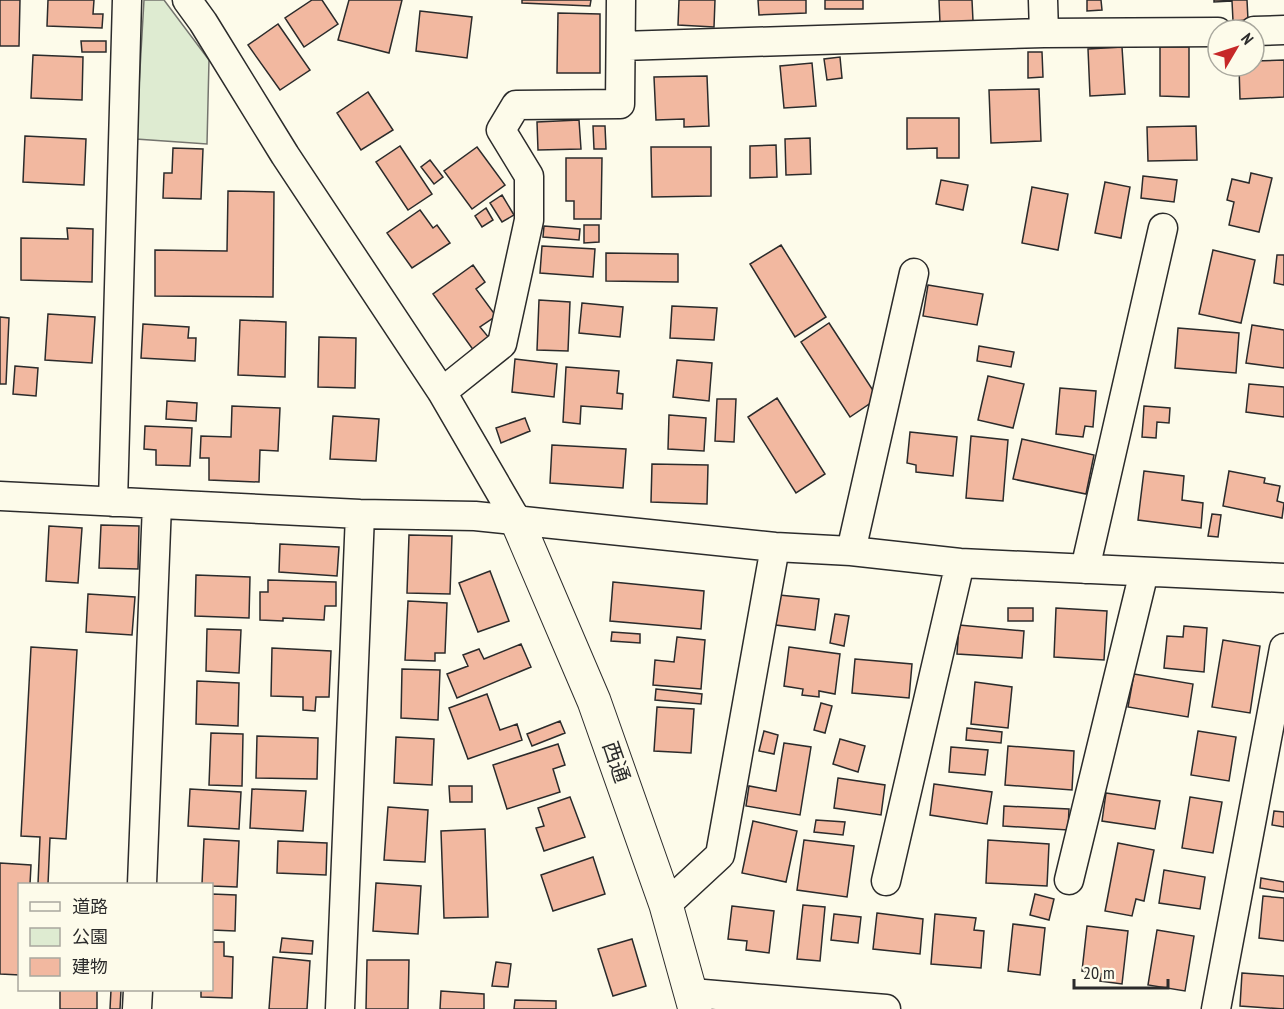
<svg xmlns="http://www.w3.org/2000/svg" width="1284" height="1009" viewBox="0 0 1284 1009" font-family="'PT Sans Narrow','Noto Sans JP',sans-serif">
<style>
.green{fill:#deebd1;stroke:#74746e;stroke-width:1.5}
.building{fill:#f2b8a0;stroke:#2b2b2b;stroke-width:1.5}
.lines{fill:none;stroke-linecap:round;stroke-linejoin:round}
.minor-casing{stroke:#2b2b2b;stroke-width:31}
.tertiary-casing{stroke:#2b2b2b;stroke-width:35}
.minor{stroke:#fdfbea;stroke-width:28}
.tertiary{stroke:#fdfbea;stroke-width:33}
.labels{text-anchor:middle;stroke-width:4.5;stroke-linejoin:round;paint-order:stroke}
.street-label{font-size:21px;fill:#2b2b2b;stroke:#fdfbea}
</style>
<rect width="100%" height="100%" fill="#fdfbea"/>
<path class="green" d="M144 0H164L209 60 207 144 136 139Z"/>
<path class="building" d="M0 0H20L19 46H0Z
M48 0H94L93 14H103L102 28 47 26Z
M312 0H322L338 24 304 47 285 18Z
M349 0H402L389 53 338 40Z
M522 0H591L590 6 522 3Z
M679 0H715L714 27 678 25Z
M758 0H806V13L759 15Z
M825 0H863V9H825Z
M939 0H972L973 21 940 23Z
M1087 0H1101L1102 10 1087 11Z
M1214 0H1247L1248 20 1233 21 1232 1 1214 2Z
M420 11 472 17 467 58 416 51Z
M558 13 600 14V73H557Z
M278 24 310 70 280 90 248 45Z
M81 41H106V52H82Z
M1122 47 1125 94 1090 96 1088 49Z
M1160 47H1189V97L1160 96Z
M1028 52H1042L1043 77 1028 78Z
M33 55 83 57 82 100 31 98Z
M840 57 842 78 827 80 824 59Z
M1284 60V97L1240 99 1239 66H1254V61Z
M812 63 816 106 784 108 780 66Z
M707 76 709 126 684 127V119L656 120 654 77Z
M1039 89 1041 141 991 143 989 90Z
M368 92 393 130 361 150 337 113Z
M907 118H959V158H937V148L907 149Z
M579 120 581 149 538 150 537 122Z
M593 126H605L606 149H594Z
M1196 126 1197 160 1148 161 1147 127Z
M25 136 86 139 84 185 23 182Z
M810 138 811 174 786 175 785 139Z
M776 145 777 177 750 178V146Z
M400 146 432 194 408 210 376 162Z
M477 147 505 185 472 209 444 171Z
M651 147H711V196L652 197Z
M173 148 203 149 201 199 163 198 164 173H172Z
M566 158H602L601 219H574V201H566Z
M430 160 443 177 434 184 421 167Z
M1251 173 1272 178 1259 232 1229 225 1234 202 1227 200 1232 179 1249 183Z
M1143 176 1177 180 1174 202 1141 198Z
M941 180 968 185 963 210 936 204Z
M1105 182 1130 187 1121 238 1095 233Z
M1032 187 1068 194 1058 250 1022 243Z
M228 191 274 192 273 297 155 296V250L227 251Z
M502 195 514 215 502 222 490 203Z
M486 208 493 220 482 227 475 216Z
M420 210 433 228 437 225 450 243 412 268 387 233Z
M584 225H599V242L584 243Z
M544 226 580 229 579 240 543 237Z
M67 228 93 229 92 282 21 280V238L68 239Z
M781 245 826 317 795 337 750 264Z
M542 246 595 249 593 277 540 273Z
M1213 250 1255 260 1241 323 1199 314Z
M606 253 678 254V282L606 281Z
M1277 255H1284V285L1274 283Z
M473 265 485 282 476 289 496 316 480 327 490 339 474 351 433 294Z
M928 285 983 294 977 325 923 316Z
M539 300 570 302 568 351 537 350Z
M582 303 623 307 620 337 579 333Z
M672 306 717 308 714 340 670 338Z
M48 314 95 317 92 363 45 360Z
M0 317 9 318 6 384H0Z
M240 320 286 322 285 377 238 375Z
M829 323 878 398 850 417 801 342Z
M143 324 189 327 188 338H196L195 361 141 358Z
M1252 325 1284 330V368L1246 363Z
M1178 328 1239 333 1236 373 1175 368Z
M319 337 356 338 355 388 318 387Z
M979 346 1014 352 1011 367 977 361Z
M515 359 557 364 554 397 512 392Z
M677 360 712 363 709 401 673 397Z
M15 366 38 368 36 396 13 394Z
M566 367 619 371 617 393 623 394 622 409 581 406 580 424 563 422Z
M988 376 1024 384 1013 428 978 420Z
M1249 384 1284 387V417L1246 412Z
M1060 388 1096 391 1093 427 1085 426 1083 437 1056 434Z
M777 398 825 474 796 493 748 417Z
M717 399H736L734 442 715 441Z
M167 401 197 403 196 421 166 419Z
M232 406 280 408 278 451 260 450 259 482 209 480V458H200L201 436 231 437Z
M1144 406 1170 408 1169 423 1157 422 1156 438 1142 437Z
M669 415 706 418 704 451 668 449Z
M333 416 379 419 376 461 330 459Z
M525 418 530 431 501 443 496 428Z
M145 426 192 428 190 466 156 465V450L144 449Z
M910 432 957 437 953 476 916 472V465L907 463Z
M971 436 1008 440 1003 501 966 498Z
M1022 439 1094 455 1086 494 1013 479Z
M552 445 626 449 623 488 550 483Z
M652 464 708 465 707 504 651 502Z
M1144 471 1184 476 1182 500 1203 503 1201 528 1138 520Z
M1229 471 1265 478 1264 483 1280 486 1277 501 1284 503 1282 518 1223 506Z
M1212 514 1221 515 1218 537 1208 536Z
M101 525 139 526 138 569 99 568Z
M49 526 82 528 78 583 46 581Z
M409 535 452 536 450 594 407 593Z
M280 544 339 547 337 576 279 572Z
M490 571 509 621 478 632 459 583Z
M196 575 250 577 249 618 195 616Z
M268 580 336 582V606H325L324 620 283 618V621L260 620V592H268Z
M613 582 704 591 701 629 610 621Z
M88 594 135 597 132 635 86 632Z
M779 595 819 599 815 630 776 625Z
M408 601 447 603 445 653H435V661L405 660Z
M1008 608H1033V621H1008Z
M1056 608 1107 611 1104 660 1054 657Z
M835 614 849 616 844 646 830 643Z
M959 625 1024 631 1022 658 957 654Z
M1184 626 1207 628 1204 672 1164 668 1167 636 1183 637Z
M207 629 241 630 239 673 206 671Z
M612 632 640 634V643L611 641Z
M677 637 705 640 701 689 653 685 655 660 674 662Z
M1223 640 1260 646 1250 713 1212 707Z
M521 644 531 667 457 698 447 674 468 666 463 655 479 649 484 659Z
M31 647 77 650 66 839 50 838 48 884H38L40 837 21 836Z
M789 647 840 654 835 694 819 691V697L802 695 803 689 784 686Z
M272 648 331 651 329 697H316L315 711 303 710V697L271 696Z
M855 659 912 664 909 698 852 693Z
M402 669 440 670 438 720 401 718Z
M1134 674 1193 684 1188 717 1128 707Z
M197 681 239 683 238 726 196 724Z
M975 682 1012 687 1008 728 971 724Z
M656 689 702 694 701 704 655 700Z
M487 694 500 730 517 724 522 740 468 759 449 708Z
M821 703 832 706 825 733 814 730Z
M657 707 694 709 691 753 654 751Z
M560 721 565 733 532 746 527 734Z
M967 728 1002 732 1001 743 966 740Z
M764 731 778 735 774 754 759 751Z
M1198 731 1236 737 1229 781 1191 775Z
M211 733 243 734 242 786 209 785Z
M257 736 318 738 317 779 256 778Z
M396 737 434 739 432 785 394 783Z
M840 739 865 746 858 772 833 764Z
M784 743 811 747 800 815 746 806 749 786 776 791Z
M558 744 565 765 553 769 560 792 507 809 493 765Z
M1008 746 1074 751 1072 790 1005 785Z
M951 747 988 750 985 775 949 772Z
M838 778 885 785 881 815 834 808Z
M934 784 992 792 987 824 930 815Z
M449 786H472V802H450Z
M190 789 241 792 239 829 188 826Z
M252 789 306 791 303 831 250 828Z
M1106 793 1160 801 1155 829 1102 821Z
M570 797 585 837 544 851 536 828 544 826 538 808Z
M1190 797 1222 802 1213 853 1182 848Z
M1004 806 1069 809 1068 830 1003 826Z
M388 807 428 810 425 862 384 860Z
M1274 811 1284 812V827L1272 825Z
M816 820 845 822 843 835 814 832Z
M753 821 797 831 786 882 742 873Z
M485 829 488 917 444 918 441 831Z
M204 839 239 841 237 887 212 886V884H202Z
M804 840 854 846 847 897 797 890Z
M988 840 1049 844 1047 886 986 883Z
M278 841 327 843 326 875 277 873Z
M1118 843 1154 850 1144 901 1136 899 1132 916 1105 911Z
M593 857 605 894 553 911 541 875Z
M0 863 31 865 30 884H20V975L0 974Z
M1164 870 1205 877 1200 909 1159 903Z
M1261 878 1284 882V892L1260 888Z
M376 883 421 886 418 934 373 931Z
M212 894 236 895 235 931 212 930Z
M1035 894 1054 899 1049 920 1030 915Z
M1263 896 1284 898V941L1259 938Z
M803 905 825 907 820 961 797 959Z
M732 906 774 911 769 953 746 950 747 941 728 939Z
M877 913 923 919 920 954 873 949Z
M834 914 861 917 858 943 831 940Z
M935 914 976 918 974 930 984 931 981 968 931 964Z
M1013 924 1045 928 1040 975 1008 971Z
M1087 926 1128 931 1122 984 1100 981 1101 974 1082 971Z
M1157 930 1194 936 1185 991 1148 985Z
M282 938 313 941 312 954 280 952Z
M632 939 646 986 613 996 598 949Z
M212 942H224V956L233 957 232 998 201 997V990H212Z
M273 957 310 961 307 1009H269Z
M367 960H409L408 1009H366Z
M496 962 511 964 508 987 492 986Z
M1242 973 1284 976V1009L1240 1006Z
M60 990H97V1009H60Z
M111 990H121L120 1009H110Z
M441 991 484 994V1009H440Z
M515 1000 556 1001V1009H514Z"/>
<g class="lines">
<g class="minor-casing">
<path id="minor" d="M187 0 203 22 285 155 442 392 517 521
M1043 0 1044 33
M1254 31 1284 30
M621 46 1044 33 1218 32
M442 392 502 344 529 220V176L501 130 516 105 620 104 621 0
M0 496 360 514 475 516 775 547 851 551 960 563 1284 578
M113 502 127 0
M851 551 914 273
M1085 569 1163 228
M1069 880 1144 572
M886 881 960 563
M142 884 157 504
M666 905 720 855 775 547
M692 993 886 1009
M137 1009 138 990
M340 1009 360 514
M1216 1009 1284 648"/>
</g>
<g class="tertiary-casing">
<path id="tertiary" d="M517 521 594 701 666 905 695 1009"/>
</g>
<use href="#minor" class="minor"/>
<use href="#tertiary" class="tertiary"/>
</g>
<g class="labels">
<g class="street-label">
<text transform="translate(616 762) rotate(71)" y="7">西通</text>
</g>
</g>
<rect x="18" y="883" width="195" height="108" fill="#fdfbea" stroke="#a9a89e" stroke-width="1.5"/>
<rect x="30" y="902" width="30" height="9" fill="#fdfbea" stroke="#a9a89e" stroke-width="1.5"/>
<text x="72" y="913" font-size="18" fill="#2b2b2b">道路</text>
<rect x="30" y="928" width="30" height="18" fill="#deebd1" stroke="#a9a89e" stroke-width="1.5"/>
<text x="72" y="943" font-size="18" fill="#2b2b2b">公園</text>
<rect x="30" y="958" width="30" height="18" fill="#f2b8a0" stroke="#a9a89e" stroke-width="1.5"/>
<text x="72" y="973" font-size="18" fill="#2b2b2b">建物</text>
<g transform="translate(1236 48) rotate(51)"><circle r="28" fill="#fdfbea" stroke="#a9a89e" stroke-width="1.5"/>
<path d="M0-4.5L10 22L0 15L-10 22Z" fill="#c62828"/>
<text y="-9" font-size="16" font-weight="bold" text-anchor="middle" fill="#2b2b2b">N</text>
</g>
<path d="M1074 979v9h94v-9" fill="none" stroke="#2b2b2b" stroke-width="3"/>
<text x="1083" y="979" font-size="18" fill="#2b2b2b" stroke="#fdfbea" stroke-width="4.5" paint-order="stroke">20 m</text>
</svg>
